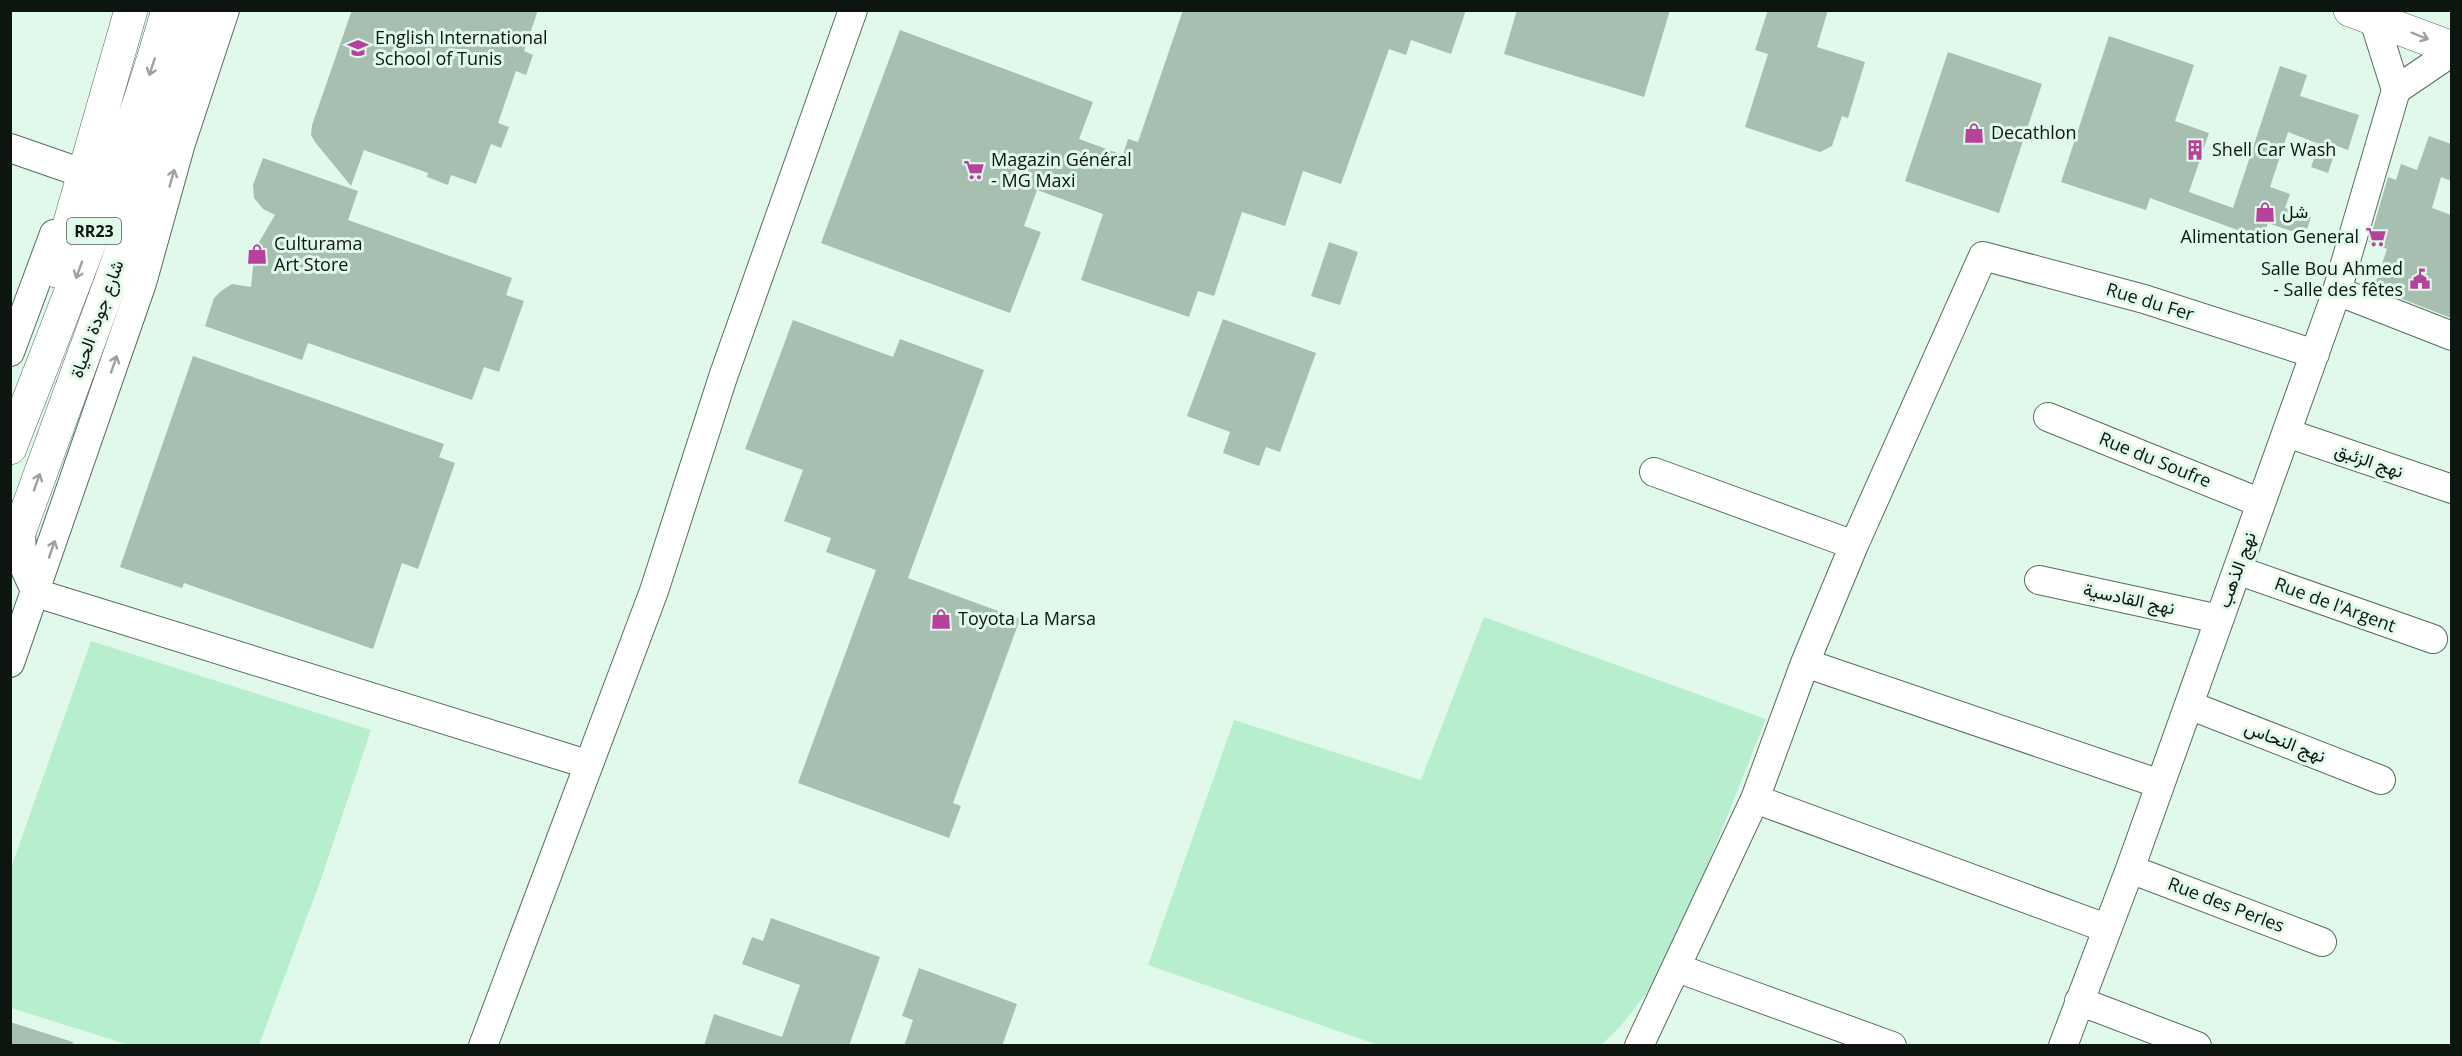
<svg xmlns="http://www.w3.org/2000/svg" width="2462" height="1056" viewBox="0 0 2462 1056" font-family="'Open Sans',Vazirmatn,sans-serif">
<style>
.green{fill:#b7efce}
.building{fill:#a7bfb0}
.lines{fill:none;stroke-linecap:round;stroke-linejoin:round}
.minor-casing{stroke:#576c5f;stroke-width:30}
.highway-casing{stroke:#576c5f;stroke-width:34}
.minor{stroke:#fff;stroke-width:28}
.highway{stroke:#fff;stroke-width:33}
.oneway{stroke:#9ea19f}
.labels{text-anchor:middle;stroke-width:6;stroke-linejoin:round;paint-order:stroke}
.shield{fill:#e1f9ea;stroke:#4c5951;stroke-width:1.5}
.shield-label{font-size:16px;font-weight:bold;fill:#0c150f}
.poi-label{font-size:18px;fill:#0c150f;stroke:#e1f9ea;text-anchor:start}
.street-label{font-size:18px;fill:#0c150f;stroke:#e1f9ea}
</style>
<rect width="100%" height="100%" fill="#e1f9ea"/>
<path class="green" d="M1484 617 1766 719 1667 967 1620 1027 1601 1045H1378L1148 965 1234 720 1421 780Z
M91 641 371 730 320 882 259 1045H129L11 1008V868Z"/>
<path class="building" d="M352 10H538L524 51 533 55 526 75 516 71 498 123 509 127 501 148 491 144 476 184 451 175 448 185 427 177 428 173 364 150 351 186 315 142 311 135 312 125Z
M1183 10H1466L1451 54 1411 40 1406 55 1389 49 1341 184 1303 171 1285 226 1242 212 1214 296 1198 291 1189 317 1081 280 1103 214 1037 190 1024 226 1041 232 1010 313 821 243 900 30 1093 102 1079 139 1123 155 1128 139 1138 142Z
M1517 10H1670L1644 97 1504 54Z
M1768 10H1828L1817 47 1865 62 1848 118 1842 116 1832 146 1820 152 1745 127 1768 54 1755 50Z
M2109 36 2194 65 2175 121 2209 133 2189 192 2233 208 2280 66 2307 75 2300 96 2359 115 2348 150 2337 146 2328 173 2311 167 2319 144 2288 132 2270 187 2290 194 2285 208 2311 217 2305 236 2268 223 2262 239 2150 198 2146 210 2061 182Z
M1948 52 2042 84 1999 213 1905 181Z
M2429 136 2451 144V181L2441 177 2432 208 2451 215V318L2374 288 2387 249 2369 242 2388 177 2396 180 2401 164 2417 170Z
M263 158 358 191 348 220 512 278 506 295 524 301 499 372 484 367 472 400 308 343 302 360 205 326 214 298 221 291 232 284 251 287 255 249 275 215 263 209 254 198 253 185Z
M1329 242 1358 252 1340 305 1311 296Z
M1223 319 1316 353 1280 452 1266 447 1259 466 1223 453 1230 432 1187 416Z
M793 320 893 357 900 339 984 370 908 578 1020 619 953 803 961 806 949 838 798 783 876 570 826 552 831 538 784 521 803 470 745 449Z
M193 356 444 444 439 457 455 463 418 569 402 563 373 649 184 583 182 588 120 567Z
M771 918 880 957 849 1046H704L714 1014 782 1037 800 985 742 964 752 937 763 941Z
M919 968 1017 1004 1002 1046H904L913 1020 902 1016Z
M10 1022 73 1042 72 1046H10Z"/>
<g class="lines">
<g class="minor-casing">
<path id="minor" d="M2396 90 2452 52
M10 148 85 174
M2337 291 2452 336
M10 352 54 234
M2048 417 2261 503
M2287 433 2452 489
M1654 472 1854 545
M21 527 22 562 36 593 587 764
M2237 570 2433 639
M2039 580 2219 619
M10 663 142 283 181 143 225 10
M1805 663 2160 784
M2189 705 2381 780
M1755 799 2106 928
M2130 869 2322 942
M1677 968 1892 1046
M2079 1001 2197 1046
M483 1046 654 591 723 377 853 10
M1639 1046 1755 799 1805 663 1854 545 1983 256 2144 299 2315 354
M2063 1046 2130 869 2337 291 2396 90 2373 17"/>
</g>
<g class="highway-casing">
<path id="highway" d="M2350 10 2452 48
M56 271 131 10
M10 448C66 304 125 160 168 10
M10 557 139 204 196 10"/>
</g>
<use href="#minor" class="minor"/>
<use href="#highway" class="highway"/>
</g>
<defs><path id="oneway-shaft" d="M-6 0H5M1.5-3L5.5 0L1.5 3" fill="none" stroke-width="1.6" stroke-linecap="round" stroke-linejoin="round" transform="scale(1.5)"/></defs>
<g class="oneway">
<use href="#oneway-shaft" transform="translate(2420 36) rotate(22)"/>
<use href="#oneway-shaft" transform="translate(152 67) rotate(108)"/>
<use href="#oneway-shaft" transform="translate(172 178) rotate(-74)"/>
<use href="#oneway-shaft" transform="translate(79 270) rotate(110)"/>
<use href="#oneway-shaft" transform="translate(114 364) rotate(-71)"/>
<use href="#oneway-shaft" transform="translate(37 482) rotate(-70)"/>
<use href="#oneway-shaft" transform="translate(52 549) rotate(-71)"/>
</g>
<defs>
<g id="school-bare" transform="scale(1.62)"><path d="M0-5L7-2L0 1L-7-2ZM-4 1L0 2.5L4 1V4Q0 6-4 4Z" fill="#b6429b" stroke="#e1f9ea" stroke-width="2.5" paint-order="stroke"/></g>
<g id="shop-bare" transform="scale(1.62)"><path d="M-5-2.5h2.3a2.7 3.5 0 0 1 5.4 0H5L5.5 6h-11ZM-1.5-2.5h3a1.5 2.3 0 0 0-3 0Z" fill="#b6429b" stroke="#e1f9ea" stroke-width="2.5" paint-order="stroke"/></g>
<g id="building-bare" transform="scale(1.62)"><path d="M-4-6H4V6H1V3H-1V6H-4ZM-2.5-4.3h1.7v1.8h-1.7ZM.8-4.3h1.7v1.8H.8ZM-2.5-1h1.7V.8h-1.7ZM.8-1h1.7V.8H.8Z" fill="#b6429b" stroke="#e1f9ea" stroke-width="2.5" paint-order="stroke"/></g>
<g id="supermarket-bare" transform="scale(1.62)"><path d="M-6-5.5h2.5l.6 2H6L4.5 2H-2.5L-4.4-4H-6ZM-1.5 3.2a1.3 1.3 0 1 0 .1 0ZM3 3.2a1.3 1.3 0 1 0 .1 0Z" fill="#b6429b" stroke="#e1f9ea" stroke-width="2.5" paint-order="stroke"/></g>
<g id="civic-bare" transform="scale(1.62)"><path d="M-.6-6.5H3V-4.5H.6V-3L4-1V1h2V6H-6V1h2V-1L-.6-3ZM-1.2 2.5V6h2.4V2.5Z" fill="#b6429b" stroke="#e1f9ea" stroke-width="2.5" paint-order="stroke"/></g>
</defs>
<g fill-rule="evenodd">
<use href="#school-bare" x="358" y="48"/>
<use href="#shop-bare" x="1974" y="133"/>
<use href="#building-bare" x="2195" y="150"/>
<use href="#supermarket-bare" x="974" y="170"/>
<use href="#shop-bare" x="2265" y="212"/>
<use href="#supermarket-bare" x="2376" y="237"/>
<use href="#shop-bare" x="257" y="254"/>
<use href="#civic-bare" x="2420" y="279"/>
<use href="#shop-bare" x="941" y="619"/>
</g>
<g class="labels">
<rect class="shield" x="67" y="218" width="54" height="26" rx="4.5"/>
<g class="shield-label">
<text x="94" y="237">RR23</text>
</g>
<g class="poi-label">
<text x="375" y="44">English International<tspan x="375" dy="21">School of Tunis</tspan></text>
<text x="1991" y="139">Decathlon</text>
<text x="2212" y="156">Shell Car Wash</text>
<text x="991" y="166">Magazin Général<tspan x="991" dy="21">- MG Maxi</tspan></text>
<text x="2282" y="218">شل</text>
<text x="2359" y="243" text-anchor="end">Alimentation General</text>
<text x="274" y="250">Culturama<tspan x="274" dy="21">Art Store</tspan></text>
<text x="2403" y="275" text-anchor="end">Salle Bou Ahmed<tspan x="2403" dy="21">- Salle des fêtes</tspan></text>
<text x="958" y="625">Toyota La Marsa</text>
</g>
<g class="street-label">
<text transform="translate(2150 302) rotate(17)" y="6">Rue du Fer</text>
<text transform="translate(97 319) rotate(-70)" y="6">شارع جودة الحياة</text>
<text transform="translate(2155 460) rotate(22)" y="6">Rue du Soufre</text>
<text transform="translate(2369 461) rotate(19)" y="6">نهج الزئبق</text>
<text transform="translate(2237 570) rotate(-70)" y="6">نهج الذهب</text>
<text transform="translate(2129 599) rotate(12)" y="6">نهج القادسية</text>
<text transform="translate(2335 605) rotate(20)" y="6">Rue de l'Argent</text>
<text transform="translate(2285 742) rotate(21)" y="6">نهج النحاس</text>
<text transform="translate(2226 905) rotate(21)" y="6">Rue des Perles</text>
</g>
</g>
<rect width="2462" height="1056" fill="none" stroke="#0c150f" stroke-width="24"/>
</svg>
